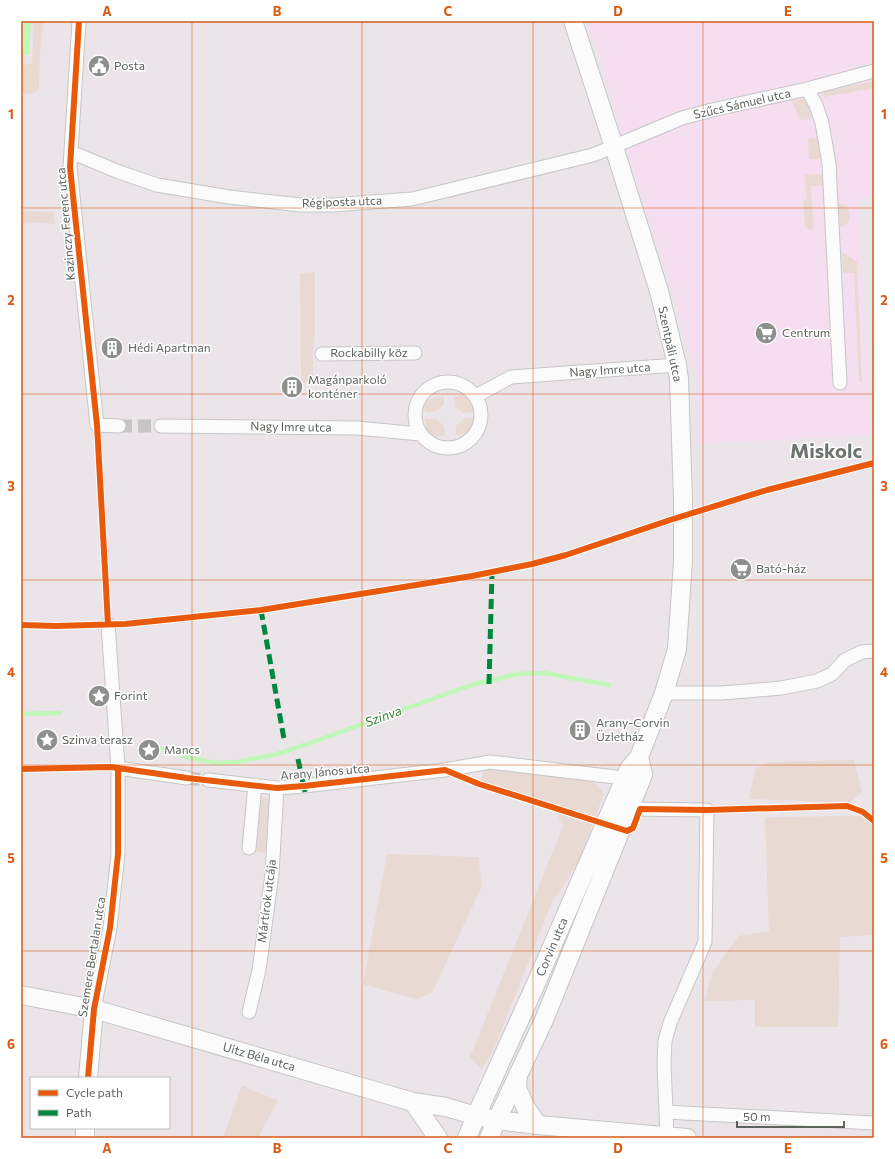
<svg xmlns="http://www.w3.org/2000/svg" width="895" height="1159" viewBox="0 0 895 1159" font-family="Commissioner,sans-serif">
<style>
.commercial{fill:#f5def0}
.green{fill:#e8d9d3}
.water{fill:#c0f6b8}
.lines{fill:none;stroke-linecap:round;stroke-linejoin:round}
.stream{stroke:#c0f6b8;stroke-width:4.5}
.street-tunnel{stroke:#c7c4c6;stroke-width:13;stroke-dasharray:13 6;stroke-linecap:butt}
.street-casing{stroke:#c5c6c5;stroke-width:15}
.secondary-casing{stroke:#c5c5c5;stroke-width:20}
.street{stroke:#fcfbfc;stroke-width:13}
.secondary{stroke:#fcfbfc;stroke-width:18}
.tram{stroke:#dddcdc;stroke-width:1}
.quiet{stroke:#00873e;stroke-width:5;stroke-dasharray:10 5;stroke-linecap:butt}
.cycleway-casing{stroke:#fff;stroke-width:8}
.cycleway{stroke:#e8590c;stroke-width:6}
.grid{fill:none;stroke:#da5a14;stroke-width:1;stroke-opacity:0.55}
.labels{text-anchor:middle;stroke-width:3;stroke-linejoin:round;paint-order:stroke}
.poi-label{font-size:12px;fill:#5b635b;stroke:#fff;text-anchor:start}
.street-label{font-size:12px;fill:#5b635b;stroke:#fff}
.water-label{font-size:13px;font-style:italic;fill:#368333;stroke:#fff}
.town-label{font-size:20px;font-weight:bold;fill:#6c756c;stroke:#fff}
.neatline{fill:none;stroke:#da5a14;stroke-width:1.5}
.grid-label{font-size:13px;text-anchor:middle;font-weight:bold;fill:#da5a14}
</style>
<rect width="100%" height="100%" fill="#ebe5ea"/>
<path class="commercial" d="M585 21H874V194L858 199 871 435 697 444V383L679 311 620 132 598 51Z"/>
<path class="green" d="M34 21H44L40 53 39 89 34 93 26 94 21 89V67L27 64 32 63Z
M874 81V88L824 97 823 92Z
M803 99 810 104 811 112 810 119 800 120 792 101 796 100Z
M812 138 819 140 821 154V156L819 159H809L808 139Z
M816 174 824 175 826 185 811 186 814 231 805 228 803 201 806 199 805 175Z
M839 204 847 206C851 215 851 225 840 227Z
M21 211 53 212 55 224 22 222 21 224Z
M842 252 857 262 862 382H859L854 273H843Z
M315 272V335L313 349V383H301L300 273Z
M465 395C474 399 474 403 474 412L463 413 455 406V396Z
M444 396V405C436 412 435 412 425 412L424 404C430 397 435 397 444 396Z
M464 418H474C475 434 471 434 456 435V426Z
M425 419H436L444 426 445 436C430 437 426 434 425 419Z
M854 760 862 792 850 803 749 799 755 769 769 762Z
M483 769 592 780 604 794 579 861 552 902 493 1052 481 1069 470 1057 563 826 555 808 482 784Z
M256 797 269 798 266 853 253 852Z
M861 816 874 824V935L840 937 838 1027H755V1000L705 1001 711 975 738 936 769 931 765 817Z
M387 854 478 857 482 886 432 993 416 999 363 984Z
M242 1085 249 1089 278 1100 258 1138H223Z"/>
<path class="water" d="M24 21H31L29 55H21V48H23Z"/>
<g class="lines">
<path class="stream" d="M21 714 60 713
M159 748 190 758 215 763 237 762 277 754 310 743 471 685 517 674 544 673 609 685"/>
<path class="street-tunnel" d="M119 426H161
M187 778 208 780"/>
<g class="street-casing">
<path id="street" d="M79 21 70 167 97 425 119 426
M807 89 816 105 822 123 829 164 840 383
M71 152 119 172 157 185 229 197 300 205H333L412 199 593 155 682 118 712 110 807 89 874 71
M322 354 415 353
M415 415a33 33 0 1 1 66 0a33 33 0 1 1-66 0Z
M476 396 511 377 677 365
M161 426 357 428 420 434
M664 693H721L747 691 781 688 817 681 832 674 845 660 862 652 874 651
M118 768 187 778
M208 780 277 788 304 786 445 770 490 762 632 779
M629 801 630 809 707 810 705 942 670 1023 665 1041 664 1064 667 1136
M249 848 255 785
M94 1009 110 928 118 854V768L108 624
M249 1012 259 970 272 874 277 788
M666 1112 874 1123"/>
</g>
<g class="secondary-casing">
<path id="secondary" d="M21 995 94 1009 413 1102 446 1107 476 1116 497 1120 538 1125 687 1138
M518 1074 517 1088 526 1108 538 1125
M88 1078 94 1009
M413 1102 438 1138
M85 1138V1128
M467 1138 476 1116 538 979 625 778 629 769 639 757 664 693 677 649 683 561V500L679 379 677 365 659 291 614 147 573 21
M489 1138 497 1120 544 1020 641 780 643 774 639 757"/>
</g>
<use href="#street" class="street"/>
<use href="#secondary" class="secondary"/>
<path class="tram" d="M21 622C133 625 246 608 357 591 427 580 496 570 565 552L766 487 874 460
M21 628 56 629 125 627 251 614 491 577 533 567 566 558 768 493 874 467"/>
<path class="quiet" d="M261 610 284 739
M489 684 492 572
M298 759 305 792"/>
<g class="cycleway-casing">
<path id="cycleway" d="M79 21 70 167 97 425 108 624
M21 625 56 626 125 624 261 610 472 576 532 564 566 555 670 520 767 490 874 463
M21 769 111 767 187 778 277 788 304 786 445 770 479 784 627 831 633 828 640 809 707 810 847 806 863 812 874 821
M88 1078 94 1009 110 928 118 854V768"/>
</g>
<use href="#cycleway" class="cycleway"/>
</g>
<path class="grid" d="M192 21V1138M362 21V1138M533 21V1138M703 21V1138M21 208H874M21 394H874M21 580H874M21 765H874M21 951H874"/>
<defs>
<g id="civic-disc" transform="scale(1.15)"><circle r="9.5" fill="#8d908d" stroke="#fff"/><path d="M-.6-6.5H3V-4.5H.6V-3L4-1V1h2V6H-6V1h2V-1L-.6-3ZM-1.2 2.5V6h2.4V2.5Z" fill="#fff"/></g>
<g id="supermarket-disc" transform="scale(1.15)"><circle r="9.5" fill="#8d908d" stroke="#fff"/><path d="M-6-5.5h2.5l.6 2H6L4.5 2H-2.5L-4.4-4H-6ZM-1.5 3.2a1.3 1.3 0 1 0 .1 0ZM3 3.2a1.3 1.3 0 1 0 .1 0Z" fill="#fff"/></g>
<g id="building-disc" transform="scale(1.15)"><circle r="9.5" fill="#8d908d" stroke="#fff"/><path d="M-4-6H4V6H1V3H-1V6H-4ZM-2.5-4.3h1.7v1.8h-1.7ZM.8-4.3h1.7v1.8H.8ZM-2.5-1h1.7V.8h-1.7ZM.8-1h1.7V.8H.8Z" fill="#fff"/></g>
<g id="sight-disc" transform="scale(1.15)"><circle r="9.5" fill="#8d908d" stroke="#fff"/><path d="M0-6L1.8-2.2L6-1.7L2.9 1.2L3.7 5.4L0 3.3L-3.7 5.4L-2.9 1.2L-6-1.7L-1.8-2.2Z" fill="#fff"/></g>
</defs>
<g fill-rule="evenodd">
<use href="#civic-disc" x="99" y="66"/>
<use href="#supermarket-disc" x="766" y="333"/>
<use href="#building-disc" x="112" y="348"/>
<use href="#building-disc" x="292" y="387"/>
<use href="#supermarket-disc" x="741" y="569"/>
<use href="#sight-disc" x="99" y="696"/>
<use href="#building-disc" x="580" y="730"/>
<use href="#sight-disc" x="47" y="740"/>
<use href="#sight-disc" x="149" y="750"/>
</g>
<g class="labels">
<g class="poi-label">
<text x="114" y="70">Posta</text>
<text x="782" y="337">Centrum</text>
<text x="128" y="352">Hédi Apartman</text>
<text x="308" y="384">Magánparkoló<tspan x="308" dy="14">konténer</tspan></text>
<text x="756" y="573">Bató-ház</text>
<text x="114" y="700">Forint</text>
<text x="596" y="727">Arany-Corvin<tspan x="596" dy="14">Üzletház</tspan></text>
<text x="62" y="744">Szinva terasz</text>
<text x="164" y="754">Mancs</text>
</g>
<g class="street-label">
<text transform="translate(742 104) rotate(-13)" y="4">Szűcs Sámuel utca</text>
<text transform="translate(342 202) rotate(-2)" y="4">Régiposta utca</text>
<text transform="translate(66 224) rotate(-95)" y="4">Kazinczy Ferenc utca</text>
<text transform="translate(670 344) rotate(78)" y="4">Szentpáli utca</text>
<text x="369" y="357">Rockabilly köz</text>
<text transform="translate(610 370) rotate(-4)" y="4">Nagy Imre utca</text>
<text transform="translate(291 427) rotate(1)" y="4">Nagy Imre utca</text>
<text transform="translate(325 772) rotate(-5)" y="4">Arany János utca</text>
<text transform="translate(267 901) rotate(-83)" y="4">Mártírok utcája</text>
<text transform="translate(552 947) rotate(-67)" y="4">Corvin utca</text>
<text transform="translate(92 957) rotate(-81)" y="4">Szemere Bertalan utca</text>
<text transform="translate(259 1057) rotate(16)" y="4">Uitz Béla utca</text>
</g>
<g class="water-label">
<text transform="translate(383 716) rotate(-20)" y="5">Szinva</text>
</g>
<g class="town-label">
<text x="826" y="458">Miskolc</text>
</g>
</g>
<rect width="895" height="1159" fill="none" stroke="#ffffff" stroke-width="44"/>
<rect x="30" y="1077" width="140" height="52" fill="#ffffff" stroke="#bdc1bd"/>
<rect x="38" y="1090" width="20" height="6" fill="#e8590c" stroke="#bdc1bd"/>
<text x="66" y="1097" font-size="12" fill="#5b635b">Cycle path</text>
<rect x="38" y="1110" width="20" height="6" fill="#00873e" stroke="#bdc1bd"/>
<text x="66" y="1117" font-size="12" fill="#5b635b">Path</text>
<path d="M737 1121v6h107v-6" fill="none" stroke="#5b635b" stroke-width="2"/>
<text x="743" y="1121" font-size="12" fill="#5b635b" stroke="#ffffff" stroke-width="3" paint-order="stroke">50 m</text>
<rect x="22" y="22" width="851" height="1115" class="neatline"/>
<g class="grid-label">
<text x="107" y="16">A</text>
<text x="277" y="16">B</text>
<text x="448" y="16">C</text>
<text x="618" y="16">D</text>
<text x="788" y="16">E</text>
<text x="11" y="119">1</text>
<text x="884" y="119">1</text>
<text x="11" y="305">2</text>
<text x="884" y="305">2</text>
<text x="11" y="491">3</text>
<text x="884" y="491">3</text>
<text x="11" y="677">4</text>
<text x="884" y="677">4</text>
<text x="11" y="863">5</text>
<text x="884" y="863">5</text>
<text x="11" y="1049">6</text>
<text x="884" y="1049">6</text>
<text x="107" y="1153">A</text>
<text x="277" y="1153">B</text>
<text x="448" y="1153">C</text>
<text x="618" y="1153">D</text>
<text x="788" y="1153">E</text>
</g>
</svg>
